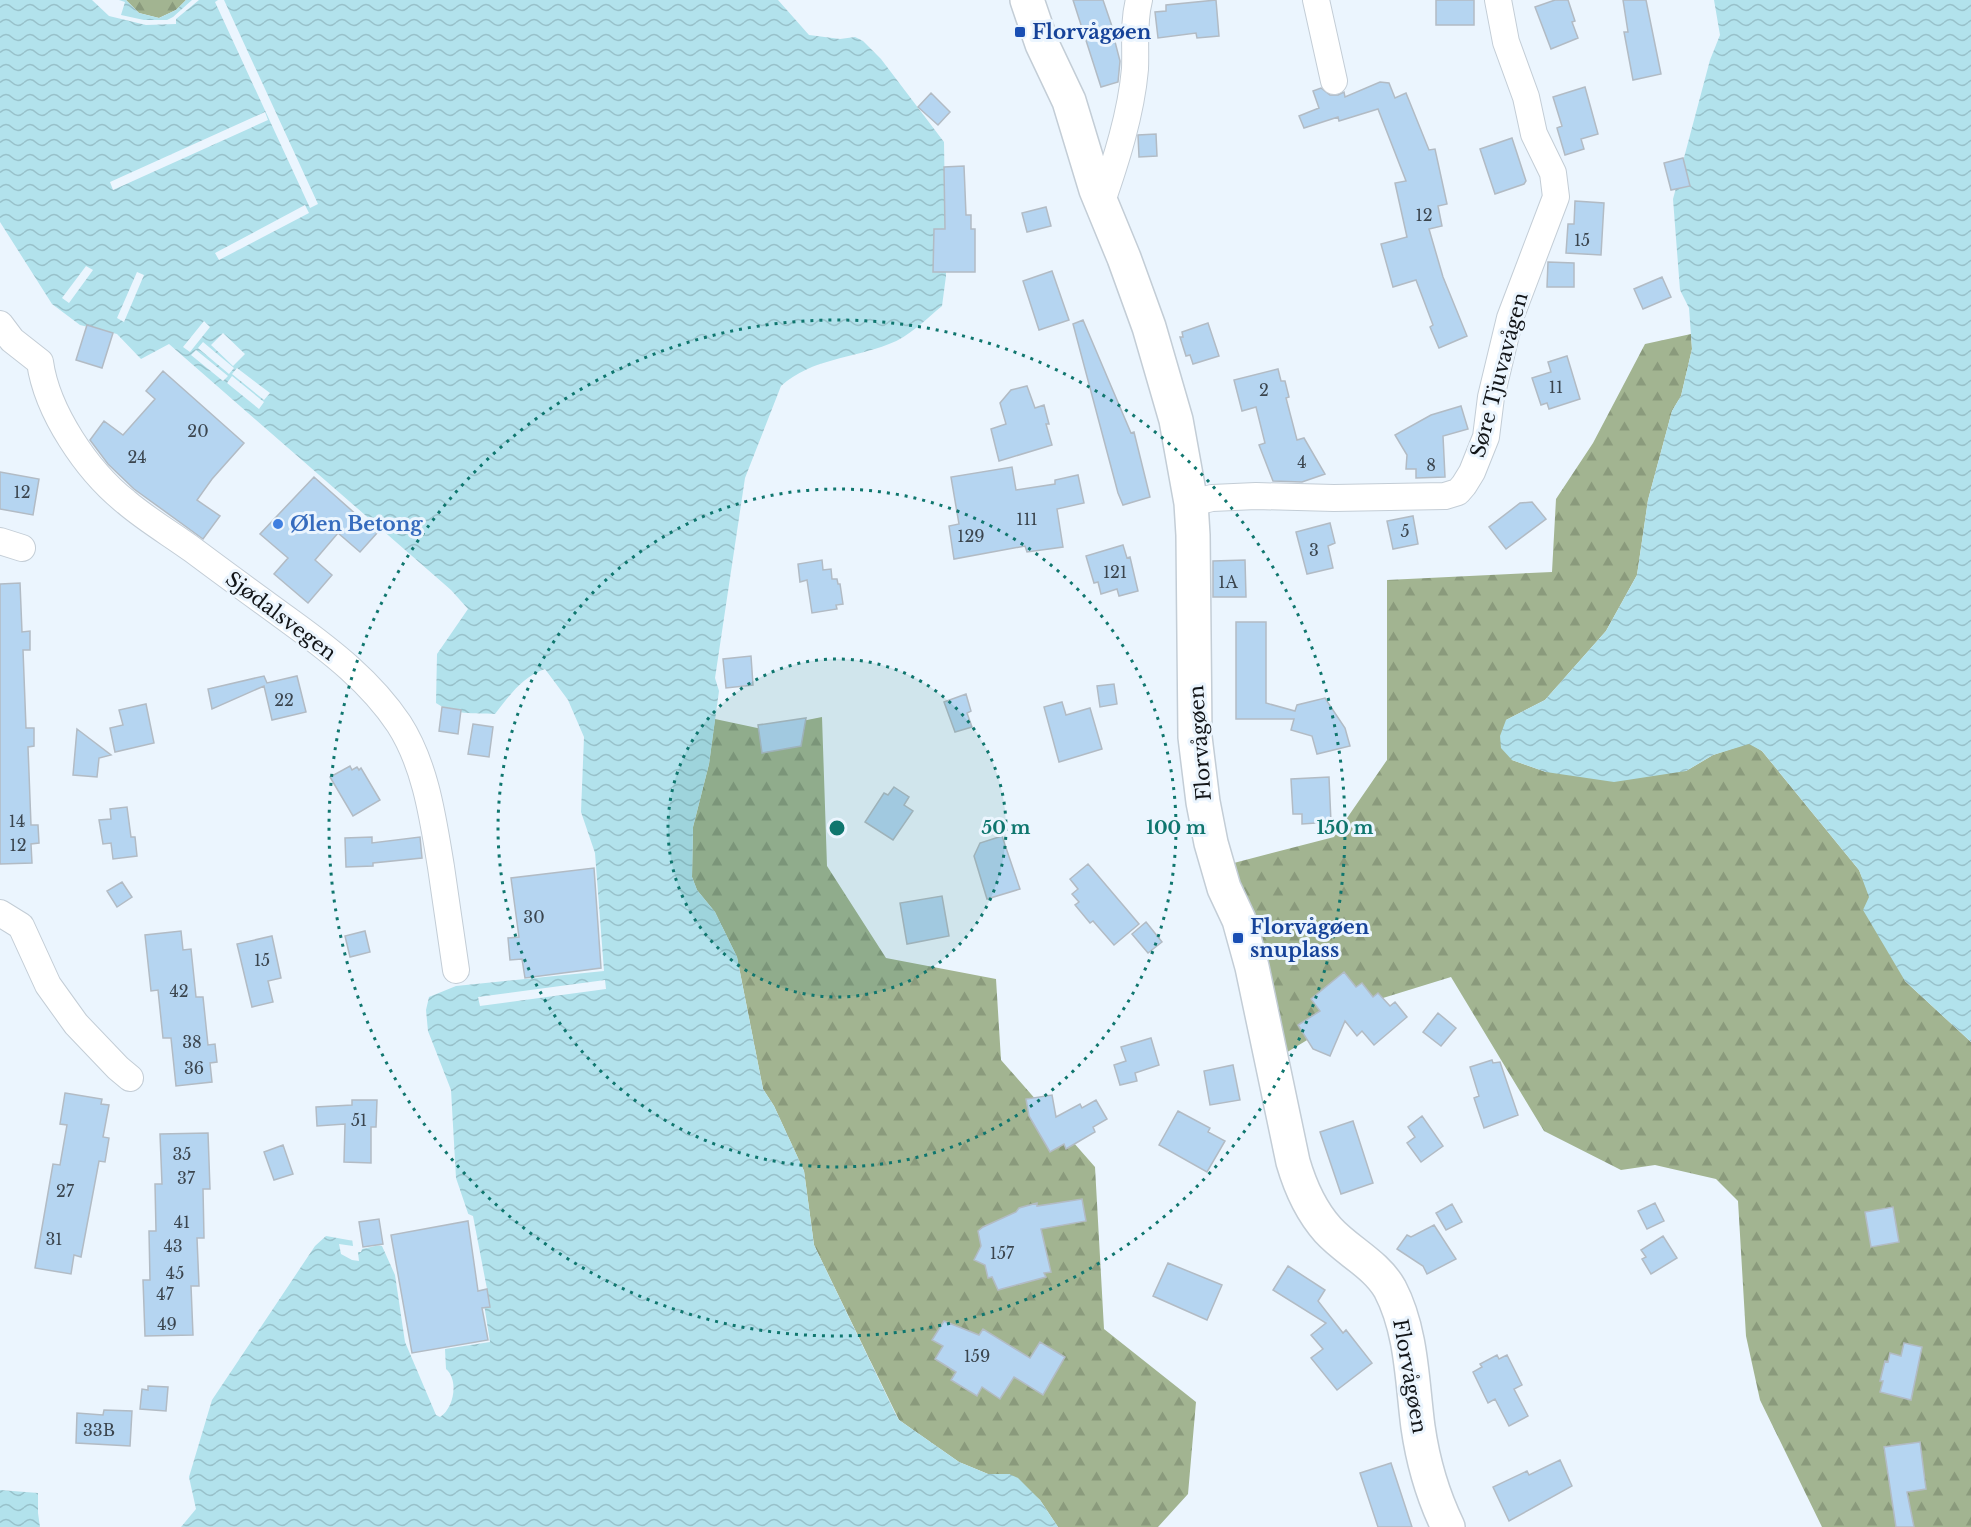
<svg xmlns="http://www.w3.org/2000/svg" width="1971" height="1527" viewBox="0 0 1971 1527" font-family="'Libre Baskerville',serif">
<style>
.forest{fill:url(#forest-firs)}
.water{fill:url(#water-waves)}
.pier{fill:#ebf5fe}
.building{fill:#b5d5f1;stroke:#b2bbc4;stroke-width:1.5}
.lines{fill:none;stroke-linecap:round;stroke-linejoin:round}
.street-casing{stroke:#c3cdd6;stroke-width:28}
.secondary-casing{stroke:#c3cdd6;stroke-width:36}
.street{stroke:#fff;stroke-width:26}
.secondary{stroke:#fff;stroke-width:33}
.ring{fill:none;stroke:#0f766e;stroke-width:3;stroke-dasharray:3 6}
.transit-dot{fill:#1a4fb4;stroke:#ebf5fe;stroke-width:2}
.shop-dot{fill:#3f7fe0;stroke:#ebf5fe;stroke-width:2}
.labels{text-anchor:middle;stroke-width:6;stroke-linejoin:round;paint-order:stroke}
.number-label{font-size:16px;fill:#3b454e}
.transit-label{font-size:20px;font-weight:bold;fill:#164399;stroke:#ebf5fe;text-anchor:start}
.street-label{font-size:20px;fill:#121518;stroke:#ebf5fe}
.shop-label{font-size:20px;font-weight:bold;fill:#366cbe;stroke:#ebf5fe;text-anchor:start}
.centre{fill:#0f766e;stroke:#ebf5fe;stroke-width:3}
.ring-label{font-size:18px;text-anchor:middle;font-weight:bold;fill:#0f766e;stroke:#ebf5fe;stroke-width:6;stroke-linejoin:round;paint-order:stroke}
</style>
<defs>
<pattern id="forest-firs" width="22" height="20" patternUnits="userSpaceOnUse" patternTransform="scale(1.5)"><rect width="22" height="20" fill="#a2b491"/><path d="M5 1l3.5 6h-7zM16 11l3.5 6h-7z" fill="#8a9a7c"/></pattern>
<pattern id="water-waves" width="16" height="10" patternUnits="userSpaceOnUse" patternTransform="scale(1.5)"><rect width="16" height="10" fill="#b2e2ec"/><path d="M0 5q4-4 8 0t8 0" fill="none" stroke="#98c1ca"/></pattern>
</defs>
<rect width="100%" height="100%" fill="#ebf5fe"/>
<path class="forest" d="M126 0H186L176 10 159 18 139 13Z
M1691 334 1692 349 1681 396 1672 411 1648 500 1637 575 1606 631 1545 700 1506 720 1512 760 1546 772 1686 771 1713 755 1749 743 1762 751 1859 870 1905 981 1971 1042V1527H1822L1760 1400 1746 1336 1738 1201 1716 1179 1655 1165 1621 1170 1544 1131 1451 977 1370 1002 1266 1065 1230 864 1334 837 1387 760V580L1552 572 1556 499 1593 443 1645 344Z
M822 717 827 866 886 958 996 979 1001 1060 1095 1167 1104 1329 1196 1402 1188 1494 1158 1527H1058L1040 1500 1009 1474H988L959 1462 899 1420 814 1245 804 1171 774 1106 763 1089 737 957 715 912 697 890 692 877 693 827 709 764 715 719 762 729Z"/>
<path class="water" d="M0 0H126L139 13 159 18 176 10 186 0H778L809 35 840 39 855 37 863 41 881 59 944 142 946 276 942 306C926 319 909 337 889 344 851 359 813 358 781 386L745 478 715 678 719 691 709 764 693 827 692 877 697 890 715 912 737 957 763 1089 774 1106 804 1171 814 1245 896 1415 899 1420 959 1462 988 1474H1009L1018 1478 1040 1500 1058 1527H181L196 1509 189 1477 212 1400 315 1246 326 1236 382 1246 395 1275 405 1342 436 1415 440 1417C454 1408 459 1380 446 1369L445 1349 490 1342 471 1222 456 1178 451 1090 428 1031 426 1010 429 997 456 986 604 971 595 853 581 812 584 737 568 700 545 669C522 677 510 695 495 714 475 713 453 715 436 703L437 654 468 609 451 590 169 344 141 359 117 334 80 325 52 304 0 222Z
M1714 0H1971V1042L1905 981 1863 910 1869 897 1859 870 1762 751 1749 744 1713 755 1686 771 1614 782 1546 772 1512 760 1501 748 1500 736 1506 720 1545 700 1606 631 1637 575 1648 500 1672 411 1681 396 1692 349 1689 308 1680 290 1673 199 1710 60 1720 35Z
M0 1490 38 1493V1513L40 1527H0Z"/>
<path class="pier" d="M92 0H119L125 2 121 15 144 20H167L173 17 192 0H199L176 19V24L146 25 109 16Z
M218 0H224L318 204 310 208 215 2Z
M265 112 268 120 113 190 110 182Z
M305 205 309 213 219 260 215 253Z
M86 266 93 270 69 303 62 298Z
M137 272 144 275 124 322 117 318Z
M204 321 210 327 190 352 183 347Z
M223 333 245 354 233 366 211 345Z
M203 342 234 368 229 374 198 348Z
M196 350 228 376 223 381 191 355Z
M237 368 270 393 264 400 232 374Z
M232 376 264 402 259 409 227 383Z
M605 980 606 989 480 1006 478 997Z
M459 1188 466 1213 473 1216 487 1289 480 1290 469 1222 457 1189Z
M352 1238 362 1239 363 1247 384 1244 362 1249 361 1252H358L359 1261 352 1260 341 1254 339 1244 353 1246Z"/>
<path class="building" d="M1073 0H1103L1116 38H1114L1120 61 1118 82 1101 87Z
M1216 0 1219 36 1197 38 1196 33 1158 38 1155 12 1166 11V5Z
M1436 0H1474V25H1436Z
M1555 0H1568L1575 21 1572 22 1578 38 1551 49 1535 7Z
M1623 0H1646L1661 74 1633 80 1624 32H1628Z
M1380 82 1389 83 1395 98 1406 93 1429 150 1435 149 1447 204 1438 206 1442 226 1429 229 1443 277 1467 336 1439 348 1430 327 1433 325 1416 280 1393 287 1381 244 1407 237 1395 183 1406 181 1378 109 1339 121 1338 117 1304 128 1299 116 1319 108 1313 91 1321 88 1330 95H1338L1344 92 1345 97Z
M1585 87 1598 134 1581 139 1584 149 1565 155 1557 128 1562 126 1553 97Z
M931 93 950 112 938 125 918 107Z
M1156 134 1157 156 1139 157 1138 135Z
M1512 138 1526 181 1524 184 1495 194 1480 149Z
M1683 158 1690 186 1671 190 1664 163Z
M964 166 966 215H971V229H975V272H933L934 229H945L944 167Z
M1575 201 1604 203 1601 255 1566 253 1568 224H1574Z
M1046 207 1051 226 1027 232 1022 213Z
M1548 262 1574 263V287H1547Z
M1052 271 1069 320 1039 330 1023 281Z
M1662 277 1671 297 1643 309 1634 289Z
M1083 320 1131 433 1134 432 1150 497 1123 505 1118 493 1073 324Z
M1208 323 1219 356 1193 364 1190 355 1186 356 1180 337H1183L1182 332Z
M87 325 113 333 102 368 76 360Z
M1567 356 1580 399 1549 409 1547 403 1541 405 1532 378 1551 372 1548 362Z
M1278 369 1281 381H1285L1289 397 1286 398 1297 440 1304 438 1325 474 1302 482 1273 481 1259 445 1265 443 1256 407 1242 411 1234 380Z
M163 371 244 443 212 479 197 500 220 516 203 539 134 489 108 464 90 440 104 421 123 435 155 399 146 391Z
M1027 386 1035 408 1044 405 1049 424H1046L1052 445 999 461 991 429 1006 424 1000 403 1011 390Z
M1461 406 1468 429 1443 436 1445 477 1416 478V469H1406L1407 455 1395 435 1431 415Z
M1012 467 1016 490 1055 484V480L1078 475 1084 503 1057 509 1063 547 1027 552 1025 546 954 559 949 526 959 524 951 477Z
M0 472 39 479 33 515 0 509Z
M314 477 377 533 360 552 338 533 315 560 332 575 308 603 274 574 288 558 260 534Z
M1532 502 1546 519 1506 549 1489 527 1520 503Z
M1413 516 1418 544 1393 549 1387 521Z
M1330 523 1335 543 1328 546 1333 568 1307 574 1296 532Z
M1123 545 1127 558 1130 557 1138 591 1119 596 1117 589 1101 594 1098 582 1094 583 1086 556Z
M822 560 823 570 831 569 832 579H837L838 584H840L843 604 836 605 837 609 812 613 807 580 800 582 798 564Z
M1245 560 1246 597H1213V561Z
M20 583 22 632 30 631V650H23L26 728H34V746L28 747 31 825H38L39 843 31 844 32 863 0 864V584Z
M1236 622H1266V703L1295 711 1297 705 1325 698 1345 728 1350 746 1317 754 1312 736 1291 730 1294 719H1236Z
M751 656 753 685 726 688 723 659Z
M264 676 267 683 297 676 306 712 272 720 264 686 212 709 208 689Z
M1114 684 1117 704 1100 707 1097 686Z
M966 694 971 711 967 713 972 727 955 732 944 702Z
M1062 702 1066 715 1090 708 1102 749 1059 762 1044 707Z
M146 704 154 743 115 752 110 728 123 725 119 710Z
M442 707 461 710 458 734 439 731Z
M806 718 801 746 762 753 758 725Z
M473 724 493 727 489 757 468 754Z
M77 729 111 755 99 758 97 777 73 775Z
M350 766 352 770 357 767 359 770 361 768 380 800 353 816 330 777Z
M1329 777 1331 822 1302 824V814H1293L1291 779Z
M894 787 909 797 904 805 913 811 893 840 865 822 884 793 888 795Z
M127 807 131 837H135L137 856 113 859 111 843 103 844 99 820 111 819 110 809Z
M1002 836 1020 889 987 899 974 856 980 843Z
M372 837V843L420 837 422 858 373 863V866L346 867 345 838Z
M1088 864 1139 924 1114 945 1093 921 1090 923 1075 905 1079 902 1072 894 1078 889 1070 879Z
M594 868 601 968 525 978 522 959 510 960 508 938 519 937 511 878Z
M122 882 132 897 117 907 107 891Z
M942 896 949 936 907 944 900 903Z
M1146 922 1162 942 1148 953 1132 934Z
M181 931 183 950 191 949 196 997H203L208 1045 215 1044 217 1062 210 1063 212 1082 176 1086 171 1038H163L158 990 151 991 145 935Z
M365 931 370 952 350 957 345 936Z
M272 936 281 978 268 981 273 1002 252 1007 237 944Z
M1344 972 1356 987 1362 983 1373 997 1378 993 1390 1006 1395 1002 1407 1017 1374 1045 1362 1031 1357 1036 1345 1021 1330 1056 1313 1049 1298 1025 1320 1011 1311 999Z
M1438 1013 1456 1028 1441 1046 1423 1032Z
M1151 1038 1159 1065 1135 1073 1137 1081 1120 1085 1114 1065 1126 1061 1121 1047Z
M1492 1060 1493 1063 1500 1062 1518 1115 1484 1128 1474 1098 1479 1096 1470 1067Z
M1233 1065 1240 1100 1210 1105 1204 1071Z
M65 1093 102 1099 101 1104 109 1105 103 1137 109 1138 105 1162 99 1161 81 1257 74 1255 71 1274 35 1268 53 1164 60 1165 67 1125 60 1124Z
M1052 1095 1056 1117 1080 1104 1082 1108 1096 1100 1107 1119 1093 1127 1095 1132 1071 1146 1066 1149 1064 1144 1050 1152 1029 1116 1026 1099Z
M352 1100H377L376 1127H371V1163L344 1162 345 1124 317 1126 316 1107 352 1105Z
M1178 1111 1210 1128 1208 1132 1225 1141 1207 1172 1159 1145Z
M1422 1116 1443 1146 1421 1162 1407 1143 1415 1137 1408 1127Z
M1353 1121 1373 1183 1341 1194 1320 1132Z
M208 1133 210 1189H203L204 1238H197L199 1286H191L193 1335 145 1336 143 1280H150L149 1231H156L155 1184H162L160 1134Z
M283 1145 293 1174 274 1180 264 1152Z
M1082 1199 1086 1221 1041 1229 1051 1272 1044 1273 1046 1277 998 1290 992 1277 988 1278 985 1265 974 1260 981 1246 978 1231 983 1227 1016 1212 1019 1208 1037 1203V1206Z
M1655 1203 1664 1221 1647 1229 1638 1211Z
M1452 1204 1462 1222 1446 1230 1436 1213Z
M1893 1207 1899 1242 1871 1247 1865 1212Z
M379 1219 383 1244 363 1247 359 1222Z
M468 1221 478 1291 487 1289 490 1307 482 1308 488 1340 412 1353 391 1235Z
M1434 1225 1456 1259 1427 1274 1423 1266 1397 1249 1407 1235 1411 1237Z
M1663 1236 1677 1258 1651 1274 1642 1259 1646 1257 1641 1250Z
M1168 1263 1222 1285 1207 1320 1153 1296Z
M1288 1266 1325 1290 1318 1301 1343 1333 1346 1330 1372 1363 1337 1390 1311 1358 1323 1349 1311 1335 1326 1323 1273 1290Z
M944 1321 979 1335 983 1329 1030 1358 1040 1342 1065 1357 1043 1395 1014 1377 1000 1399 982 1387 977 1396 951 1380 956 1372 935 1359 943 1346 932 1340Z
M1904 1343 1922 1347 1911 1400 1880 1392 1883 1381H1880L1885 1361 1888 1362 1890 1353 1901 1356Z
M1497 1355 1499 1359 1507 1355 1522 1385 1514 1389 1528 1416 1509 1426 1495 1399 1488 1403 1473 1372 1482 1367 1480 1364Z
M148 1386 168 1387 166 1411 140 1409 142 1389 148 1390Z
M104 1410 132 1411 130 1446 76 1443 77 1413 103 1415Z
M1920 1442 1926 1489 1907 1492 1914 1527H1896L1884 1447Z
M1560 1460 1572 1486 1509 1521 1493 1487 1527 1471 1529 1475Z
M1391 1463 1412 1527H1378L1360 1473Z"/>
<g class="lines">
<g class="street-casing">
<path id="street" d="M1316 0 1334 81
M1101 204C1116 161 1131 114 1135 69 1136 46 1133 23 1139 0
M0 324 12 340 40 362C47 412 87 471 126 502 147 520 171 534 193 550 225 574 258 598 291 622 331 651 371 682 399 724 426 766 433 819 441 867 446 901 451 936 456 970
M1191 503 1212 498 1256 496 1334 498 1445 496 1458 492 1464 485 1472 472 1486 437 1491 397 1510 318 1556 197 1553 173 1534 134 1526 97 1506 42 1498 0
M0 541 22 548
M0 913 21 926 48 985 76 1024 118 1068 130 1078"/>
</g>
<g class="secondary-casing">
<path id="secondary" d="M1027 0 1042 44 1069 101 1096 190 1124 258 1149 327 1176 420 1191 503 1193 535 1195 737 1203 802 1211 843 1224 888 1239 920 1252 967 1293 1162C1300 1186 1311 1211 1328 1230 1347 1251 1376 1264 1390 1289 1412 1331 1412 1382 1418 1427 1423 1462 1433 1496 1448 1527"/>
</g>
<use href="#street" class="street"/>
<use href="#secondary" class="secondary"/>
</g>
<circle cx="837" cy="828" r="169" fill="#0f766e" fill-opacity=".12"/>
<g class="ring">
<circle cx="837" cy="828" r="169"/>
<circle cx="837" cy="828" r="339"/>
<circle cx="837" cy="828" r="508"/>
</g>
<g class="transit-dot">
<rect x="1014" y="26" width="12" height="12" rx="3"/>
<rect x="1232" y="932" width="12" height="12" rx="3"/>
</g>
<circle class="shop-dot" cx="278" cy="524" r="6"/>
<g class="labels">
<g class="number-label">
<text x="1424" y="221">12</text>
<text x="1582" y="246">15</text>
<text x="1556" y="393">11</text>
<text x="1264" y="396">2</text>
<text x="198" y="437">20</text>
<text x="137" y="463">24</text>
<text x="1302" y="468">4</text>
<text x="1431" y="471">8</text>
<text x="22" y="498">12</text>
<text x="1027" y="525">111</text>
<text x="1405" y="537">5</text>
<text x="971" y="542">129</text>
<text x="1314" y="556">3</text>
<text x="1115" y="578">121</text>
<text x="1228" y="588">1A</text>
<text x="284" y="706">22</text>
<text x="17" y="827">14</text>
<text x="18" y="851">12</text>
<text x="534" y="923">30</text>
<text x="262" y="966">15</text>
<text x="179" y="997">42</text>
<text x="192" y="1048">38</text>
<text x="194" y="1074">36</text>
<text x="359" y="1126">51</text>
<text x="182" y="1160">35</text>
<text x="186" y="1184">37</text>
<text x="65" y="1197">27</text>
<text x="182" y="1228">41</text>
<text x="54" y="1245">31</text>
<text x="173" y="1252">43</text>
<text x="1002" y="1259">157</text>
<text x="175" y="1279">45</text>
<text x="165" y="1300">47</text>
<text x="167" y="1330">49</text>
<text x="977" y="1362">159</text>
<text x="99" y="1436">33B</text>
</g>
<g class="transit-label">
<text x="1032" y="39">Florvågøen</text>
<text x="1250" y="934">Florvågøen<tspan x="1250" dy="23">snuplass</tspan></text>
</g>
<g class="street-label">
<text transform="translate(1499 375) rotate(-75)" y="7">Søre Tjuvavågen</text>
<text transform="translate(281 616) rotate(37)" y="7">Sjødalsvegen</text>
<text transform="translate(1200 743) rotate(-94)" y="7">Florvågøen</text>
<text transform="translate(1410 1376) rotate(80)" y="7">Florvågøen</text>
</g>
<g class="shop-label">
<text x="290" y="531">Ølen Betong</text>
</g>
</g>
<circle cx="837" cy="828" r="9" class="centre"/>
<g class="ring-label">
<text x="1006" y="834">50 m</text>
<text x="1176" y="834">100 m</text>
<text x="1345" y="834">150 m</text>
</g>
</svg>
